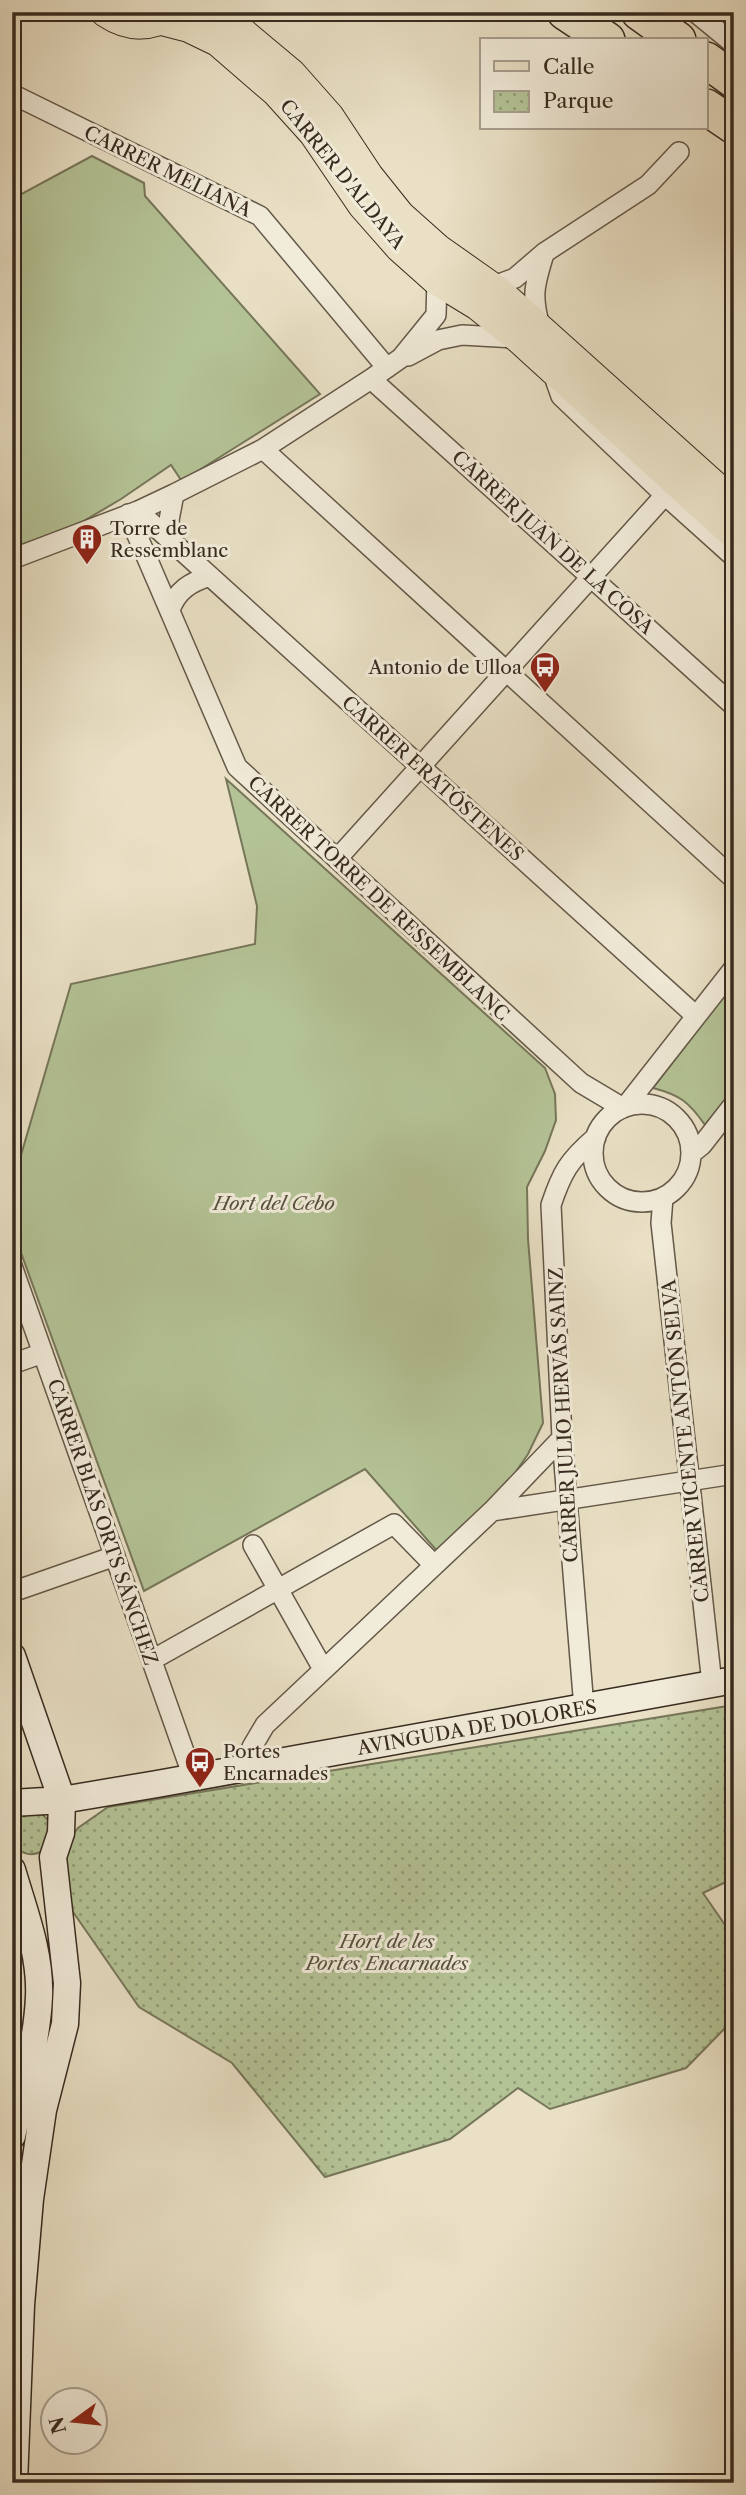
<svg xmlns="http://www.w3.org/2000/svg" width="746" height="2495" viewBox="0 0 746 2495" font-family="'Libre Caslon Text',serif">
<style>
.green{fill:#b4c396;stroke:#76765a;stroke-width:2}
.park{fill:url(#park-dots);stroke:#76765a;stroke-width:2}
.lines{fill:none;stroke-linecap:round;stroke-linejoin:round}
.street-casing{stroke:#645848;stroke-width:22}
.secondary-casing{stroke:#372a1f;stroke-width:29}
.primary-casing{stroke:#372a1f;stroke-width:32}
.highway-casing{stroke:#372a1f;stroke-width:38}
.street{stroke:#f1ebd9;stroke-width:19}
.secondary{stroke:#f1ebd9;stroke-width:26}
.primary{stroke:#e9e0c5;stroke-width:30}
.highway{stroke:#e9e0c5;stroke-width:35}
.labels{text-anchor:middle;stroke-width:6;stroke-linejoin:round;paint-order:stroke}
.street-label{font-size:19px;fill:#372a1f;stroke:#f1ebd9}
.poi-label{font-size:19px;fill:#372a1f;stroke:#f1ebd9;text-anchor:start}
.park-label{font-size:19px;font-style:italic;fill:#56503d;stroke:#f1ebd9}
</style>
<defs>
<pattern id="park-dots" width="8" height="8" patternUnits="userSpaceOnUse" patternTransform="scale(1.75)"><rect width="8" height="8" fill="#b4c396"/><path d="M2 2h.1M6 6h.1" fill="none" stroke="#939f7a" stroke-width="1.8" stroke-linecap="round"/></pattern>
</defs>
<rect width="100%" height="100%" fill="#e9e0c5"/>
<filter id="stains"><feTurbulence type="fractalNoise" baseFrequency=".00286" numOctaves="4"/><feColorMatrix values="0 0 0 0 .2 0 0 0 0 .09 0 0 0 0 .02 0 0 0 .5 -.17"/></filter>
<radialGradient id="worn" r=".72"><stop offset=".6" stop-color="#630" stop-opacity="0"/><stop offset="1" stop-color="#630" stop-opacity=".3"/></radialGradient>
<path class="green" d="M92 156 144 183 145 196 320 394 193 474 181 480 171 465 121 499 77 525 12 548V199Z
M226 779 545 1068 555 1094 556 1120 545 1151 527 1187 528 1239 543 1423 528 1454 504 1489 438 1552 365 1469 144 1591 12 1228V1186L71 984 255 944 257 906Z
M734 983V1089L705 1125C689 1102 680 1095 653 1088Z"/>
<path class="park" d="M734 1705V1878L703 1893 734 1938V2019L686 2068 550 2109 518 2088 450 2139 325 2177 232 2063 139 2007 64 1899 61 1857 69 1840 78 1828 108 1807Z
M20 1813H41L51 1823 45 1850C32 1857 23 1855 13 1845L12 1822Z"/>
<g class="lines">
<g class="street-casing">
<path id="street" d="M695 12 734 44
M12 94 260 216 387 368
M491 287 515 278 544 253 648 185 679 152
M541 330C531 297 534 286 544 254
M408 356 438 340 462 335 517 338
M371 379 734 706
M556 382 561 396 665 495 734 557
M263 449 734 879
M138 511 696 1016
M128 514 237 767 581 1083 623 1108
M171 539 169 520 174 494
M12 559 138 511 174 494 263 449 371 379 401 358 436 315 437 280
M170 610C177 590 191 582 210 576
M337 859 665 495
M593 1153a49 49 0 1 1 98 0a49 49 0 1 1-98 0Z
M625 1107 734 968
M692 1153 702 1145 734 1104
M663 1198 661 1223 712 1684
M12 1266 193 1777
M12 1364 43 1353
M492 1511 734 1474
M253 1545 323 1669
M12 1592 115 1556
M152 1660 394 1524 434 1565
M584 1708 562 1438 551 1205C562 1172 569 1160 596 1137
M249 1767 252 1747 265 1725 492 1511 562 1438"/>
</g>
<g class="secondary-casing">
<path id="secondary" d="M12 1656 62 1800 61 1833 53 1857 67 1983 65 2024 43 2110 30 2199 21 2305 14 2483
M12 1803 62 1800 157 1784 734 1680
M12 1870C24 1911 41 1954 39 1997 37 2044 22 2091 12 2136"/>
</g>
<g class="primary-casing">
<path id="primary" d="M106 12C130 28 151 27 175 12
M217 12 291 74 329 117 368 176 400 216 437 249 498 292 734 504
M162 20 189 27 218 41 277 92 314 133 363 205 400 247 437 280 478 305 519 338 734 534"/>
</g>
<g class="highway-casing">
<path id="highway" d="M565 12 607 40
M639 12 678 40
M706 60 734 80
M706 107 734 126"/>
</g>
<use href="#street" class="street"/>
<use href="#secondary" class="secondary"/>
<use href="#primary" class="primary"/>
<use href="#highway" class="highway"/>
</g>
<defs>
<g id="building-pin" transform="scale(1.575)"><path d="M0 17L-7.5 6A9.5 9.5 0 1 1 7.5 6Z" fill="#8f2418" stroke="#f1ebd9"/><path d="M-4-6H4V6H1V3H-1V6H-4ZM-2.5-4.3h1.7v1.8h-1.7ZM.8-4.3h1.7v1.8H.8ZM-2.5-1h1.7V.8h-1.7ZM.8-1h1.7V.8H.8Z" fill="#fff"/></g>
<g id="bus-pin" transform="scale(1.575)"><path d="M0 17L-7.5 6A9.5 9.5 0 1 1 7.5 6Z" fill="#8f2418" stroke="#f1ebd9"/><path d="M-5-6H5V4H4V6H2V4H-2V6H-4V4H-5ZM-3.5-4V0h7V-4ZM-3.5 1.2v1.5H-2V1.2ZM2 1.2v1.5H3.5V1.2Z" fill="#fff"/></g>
</defs>
<g fill-rule="evenodd">
<use href="#building-pin" x="87" y="539"/>
<use href="#bus-pin" x="545" y="667"/>
<use href="#bus-pin" x="200" y="1762"/>
</g>
<g class="labels">
<g class="street-label">
<text transform="translate(168 171) rotate(26)" y="7">CARRER MELIANA</text>
<text transform="translate(343 174) rotate(51)" y="7">CARRER D'ALDAYA</text>
<text transform="translate(553 542) rotate(42)" y="7">CARRER JUAN DE LA COSA</text>
<text transform="translate(433 778) rotate(42)" y="7">CARRER ERATÓSTENES</text>
<text transform="translate(379 898) rotate(43)" y="7">CARRER TORRE DE RESSEMBLANC</text>
<text transform="translate(563 1415) rotate(-93)" y="7">CARRER JULIO HERVÁS SAINZ</text>
<text transform="translate(685 1441) rotate(-96)" y="7">CARRER VICENTE ANTÓN SELVA</text>
<text transform="translate(103 1522) rotate(71)" y="7">CARRER BLAS ORTS SÁNCHEZ</text>
<text transform="translate(477 1727) rotate(-10)" y="7">AVINGUDA DE DOLORES</text>
</g>
<g class="poi-label">
<text x="110" y="535">Torre de<tspan x="110" dy="22">Ressemblanc</tspan></text>
<text x="522" y="674" text-anchor="end">Antonio de Ulloa</text>
<text x="223" y="1758">Portes<tspan x="223" dy="22">Encarnades</tspan></text>
</g>
<g class="park-label">
<text x="274" y="1210">Hort del Cebo</text>
<text x="387" y="1948">Hort de les<tspan x="387" dy="22">Portes Encarnades</tspan></text>
</g>
</g>
<rect width="746" height="2495" fill="none" stroke="#e9e0c5" stroke-width="42"/>
<rect x="14" y="14" width="718" height="2467" fill="none" stroke="#372a1f" stroke-width="3.5"/>
<rect x="21" y="21" width="704" height="2453" fill="none" stroke="#372a1f" stroke-width="2"/>
<rect x="480" y="38" width="228" height="91" fill="#f1ebd9" stroke="#a79e8f" stroke-width="2"/>
<rect x="494" y="61" width="35" height="10" fill="#e9e0c5" stroke="#a79e8f" stroke-width="2"/>
<text x="543" y="74" font-size="21" fill="#372a1f">Calle</text>
<rect x="494" y="91" width="35" height="21" fill="url(#park-dots)" stroke="#a79e8f" stroke-width="2"/>
<text x="543" y="108" font-size="21" fill="#372a1f">Parque</text>
<g transform="translate(74 2421) rotate(255)"><circle r="33" fill="#f1ebd9" stroke="#a79e8f" stroke-width="2"/>
<path d="M0-5L12 26L0 18L-12 26Z" fill="#8f2418"/>
<text y="-10" font-size="19" font-weight="bold" text-anchor="middle" fill="#372a1f">N</text>
</g>
<rect width="100%" height="100%" filter="url(#stains)"/>
<rect width="100%" height="100%" fill="url(#worn)"/>
</svg>
